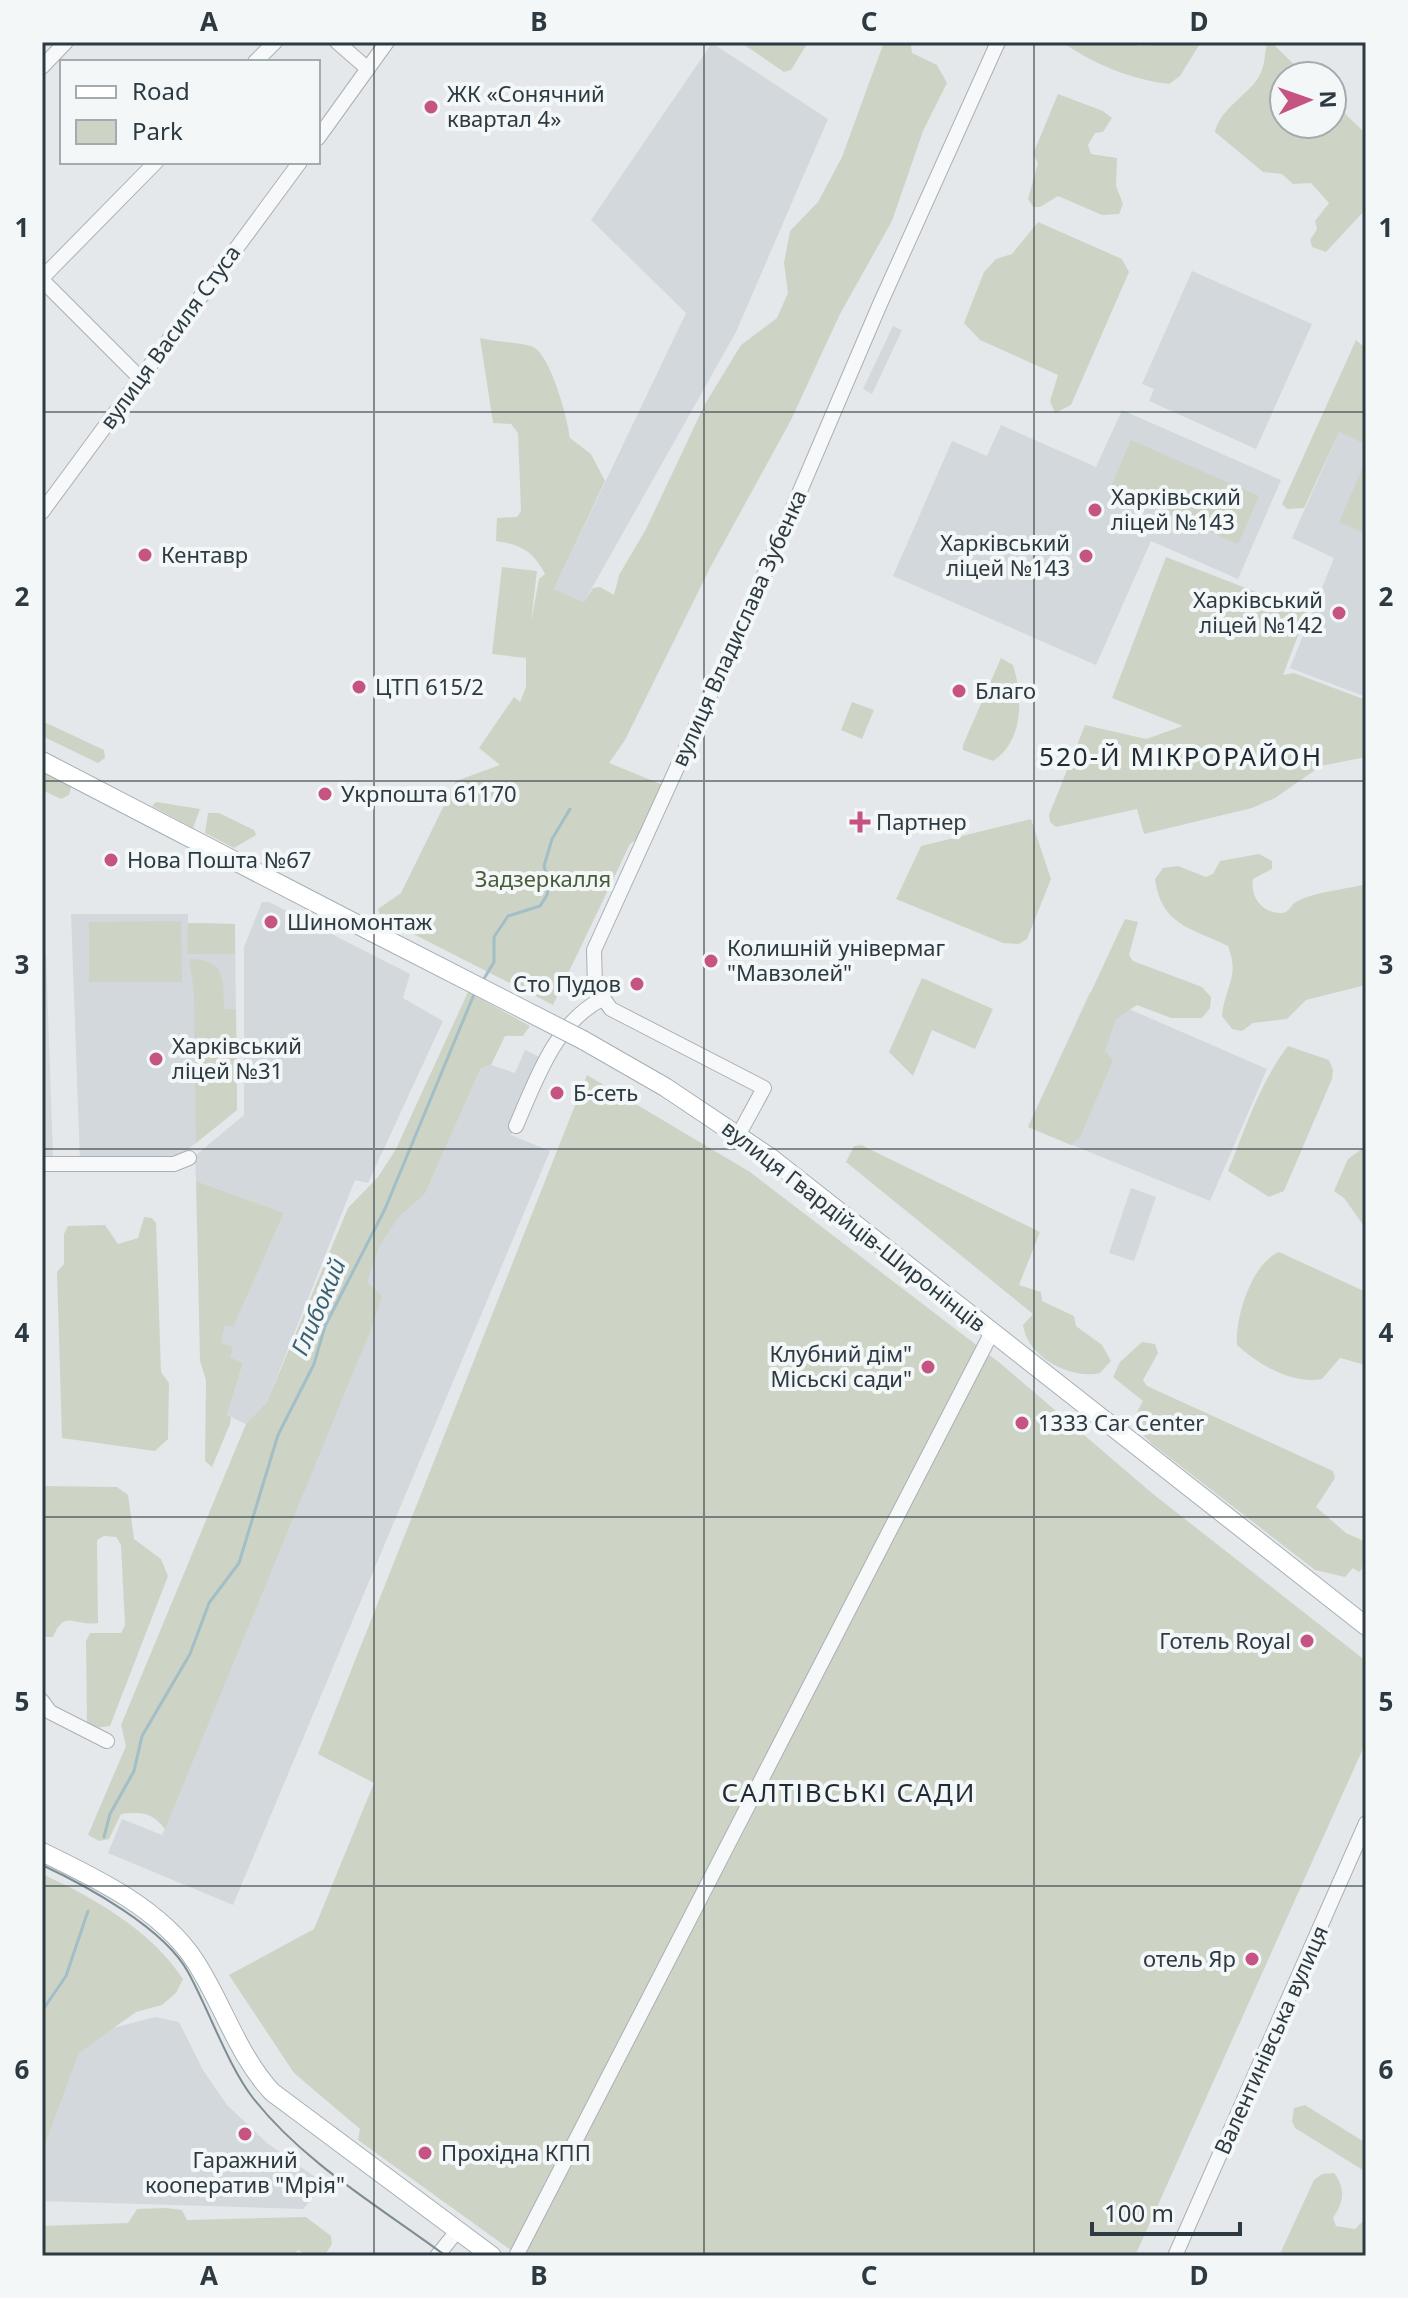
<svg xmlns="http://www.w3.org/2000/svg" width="1408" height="2298" viewBox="0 0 1408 2298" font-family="'Noto Sans',sans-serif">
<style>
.built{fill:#d2d8dc}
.green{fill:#cdd4c6}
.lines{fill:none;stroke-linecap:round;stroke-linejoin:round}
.stream{stroke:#a2bec7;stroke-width:3}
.minor-casing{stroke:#a9b0b5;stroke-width:16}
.major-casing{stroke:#a4b0b5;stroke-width:20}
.minor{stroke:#f6f8f9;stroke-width:14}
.major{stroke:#fff;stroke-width:18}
.tram{stroke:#7e8c93;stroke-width:2}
.major-bridge-casing{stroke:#a4b0b5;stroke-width:20;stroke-linecap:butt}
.major-bridge{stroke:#fff;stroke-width:18}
.grid{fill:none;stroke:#2d3a42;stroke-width:2;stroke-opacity:0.55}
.poi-dot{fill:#c55482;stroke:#f3f7f8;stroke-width:3}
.labels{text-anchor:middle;stroke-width:8;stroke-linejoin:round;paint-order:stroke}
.poi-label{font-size:22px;fill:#2d3a42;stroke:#f3f7f8;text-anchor:start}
.street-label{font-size:22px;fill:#2d3a42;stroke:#f3f7f8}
.park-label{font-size:22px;fill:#4a5c3b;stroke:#f3f7f8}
.water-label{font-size:24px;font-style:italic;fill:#3a6273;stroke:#f3f7f8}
.quarter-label{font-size:26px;letter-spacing:2px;fill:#1f2b33;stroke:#f3f7f8}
.neatline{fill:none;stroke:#2d3a42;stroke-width:3}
.grid-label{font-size:26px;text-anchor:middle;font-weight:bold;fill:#2d3a42}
</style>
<rect width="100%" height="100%" fill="#e4e8eb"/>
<path class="built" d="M712 43 828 119 736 332 584 602 554 589 686 313 591 220Z
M1192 271 1312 324 1256 449 1149 401 1154 389 1142 384Z
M893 326 902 330 872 394 863 389Z
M1122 410 1281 480 1238 579 1151 541 1096 665 893 576 952 441 987 456 1001 425 1096 467Z
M1339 432 1366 445V697L1290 668 1334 558 1292 538Z
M262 902H269L410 974 403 998 443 1021 368 1183 355 1180 267 1402 246 1424 227 1415 243 1363 230 1357 221 1343 225 1324 233 1326 284 1213 196 1181 195 1156 244 1115V947Z
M71 914H188V923L235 924 237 1110 177 1158 80 1162Z
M46 954 53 1158H42V955Z
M1090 992 1267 1069 1210 1201 1028 1127Z
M525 1050 544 1059 511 1135 550 1151 233 1905 108 1853 122 1819 162 1835 371 1330 381 1296 366 1282 379 1247 399 1217 425 1194 481 1068 491 1065 515 1073Z
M1131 1188 1156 1197 1134 1261 1109 1253Z
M155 2017 179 2022 203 2070 227 2105 267 2143 325 2184 303 2209 42 2201V2153L79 2053 109 2029Z"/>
<path class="green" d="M740 42H806L807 44 791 70 784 72Z
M884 42H924L911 45 912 53 937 65 947 83 923 131 892 221 840 314 791 420 711 566 625 740 609 763 668 787 646 833 630 844 553 1005 380 917 378 909 401 893 456 781 500 765 479 748 514 697 520 702 526 687V658L492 654 502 567 537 571 531 622 539 579 545 574C533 551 521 545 496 541L497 518 517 517 521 511 518 433 511 424 493 423 480 338C497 342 516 342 531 346 550 351 568 420 570 438L591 454 605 481 554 589 584 602 593 588 600 587 614 595 619 575 646 529 705 404 741 345 777 318 788 293 784 263 790 231 818 202 842 157Z
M1130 42 1139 46 1156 45 1157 42H1201L1180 76 1169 84C1133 80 1093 64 1064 43Z
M1271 42 1306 76H1284V124H1332V101L1366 134V209L1326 252 1312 247 1310 240 1317 229 1315 221 1329 203 1311 183 1293 184 1282 174 1263 172 1215 132C1220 110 1243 98 1256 81 1265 70 1264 57 1267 43Z
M1058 94 1103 111 1112 118 1103 132 1095 133 1088 145 1091 154 1117 158 1116 186 1123 204 1119 214 1102 215 1058 196 1040 207H1033L1028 199 1038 163 1033 154Z
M1038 222 1122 259 1129 272 1071 405 1055 413 1050 401 1058 375 980 340 964 323 984 272 996 259 1012 254Z
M1356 340 1366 349V445L1339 432 1304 508 1287 509 1282 504Z
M1131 440 1259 496 1238 544 1110 489Z
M1362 469 1366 471V534L1339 522Z
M1166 557 1307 612 1283 675 1294 673 1366 700V757L1321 766 1275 798 1252 808 1144 834 1137 809 1056 827 1050 822 1049 815 1085 725 1146 739 1183 726 1112 698Z
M1001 658 1013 665C1023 696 1024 741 993 761L963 750V745Z
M852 702 874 710 862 739 841 730Z
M42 721 104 750 105 758 98 763 42 736Z
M42 769 68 781 71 787 69 795 61 799 42 790Z
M156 802 200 809 193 828 152 806Z
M208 813H219L254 830 256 835 234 848 205 833Z
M1031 819 1051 879 1027 939 1019 944 1003 943 896 899 921 846Z
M1259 854 1272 861V869L1253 879C1250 897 1262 913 1281 913 1290 913 1290 905 1296 902 1315 891 1345 890 1366 884V985L1306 1000 1287 1019 1253 1023 1242 1031 1232 1029 1222 1016C1225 986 1240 977 1228 946 1191 928 1161 925 1155 879L1163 868 1178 866 1206 877 1213 874 1220 861Z
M1125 919 1138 922 1129 955 1133 961 1202 987 1211 997 1210 1008 1202 1018H1171L1137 1005 1116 1019 1105 1051 1113 1060 1080 1137 1071 1145 1028 1127Z
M181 921 182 982H89V922Z
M188 923 235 924V954H187Z
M189 959C226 960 223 977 224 1009H236L237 1110 196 1143 194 990Z
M922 978 993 1009 975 1049 932 1030 913 1076 889 1052Z
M468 992 530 1026 523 1036H505L491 1065 481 1068 425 1194 399 1217 379 1247 367 1282 382 1296 371 1330 165 1829C151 1812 143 1812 121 1814L109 1839 99 1841 88 1835 126 1746 121 1725 246 1424 267 1402 348 1208 378 1177 396 1149Z
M1288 1046 1329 1060 1333 1070 1332 1079 1284 1191 1269 1197 1228 1171C1245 1129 1260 1082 1288 1046Z
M587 1075 750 1172 1000 1363 1153 1494 1366 1661V1742L1135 2256H519L358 2140 360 2129 294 2073 229 1975 314 1929 374 1783 318 1754Z
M861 1145 1040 1232 1019 1285 1041 1292 1042 1301 1074 1316 1076 1326 1102 1345 1111 1361 1100 1373C1071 1380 1027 1357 1023 1325L1033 1314 846 1162 854 1146Z
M1366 1146V1229L1344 1198 1334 1191 1348 1159Z
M196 1181 284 1213 233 1327 225 1325 221 1343 233 1347 230 1357 243 1363 227 1415 231 1417 230 1424 212 1467 205 1461 206 1380 200 1361Z
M144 1217 152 1218 156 1223 161 1372 169 1383 168 1439 155 1451 62 1438 57 1272 64 1264V1234L68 1226 105 1225 118 1244 138 1238Z
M1279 1252 1366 1292V1365L1340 1358 1322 1379C1292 1385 1258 1364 1237 1345 1235 1317 1252 1263 1279 1252Z
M1142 1342 1155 1344 1158 1353 1143 1380 1147 1386 1333 1471 1335 1478 1316 1507 1346 1533 1366 1542 1362 1569 1359 1572 1353 1568 1345 1577 1315 1570 1152 1444 1131 1423 1143 1401 1113 1377 1120 1362Z
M42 1486 117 1487 128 1495 134 1539 161 1559 168 1576 110 1726 96 1728 87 1724 86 1641 90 1633H121L125 1625 121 1545 116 1537 104 1536 97 1540 98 1623C74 1627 65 1608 53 1637H46L42 1634Z
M42 1874C93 1897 152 1931 183 1979L176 1993 162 2005 136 2012 79 2053 42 2153Z
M1305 2105 1366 2143V2172L1295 2128 1292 2121 1294 2108Z
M1334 2173C1346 2189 1344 2202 1333 2218L1336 2226 1355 2229 1366 2218V2256H1279L1314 2180 1322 2174Z
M166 2208 182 2210 187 2220 306 2217 331 2236 332 2244 324 2256H309L298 2250 293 2256H42V2226L128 2223 137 2209Z"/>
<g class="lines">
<path class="stream" d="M482 982 494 962V937L508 916 540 906 547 895 549 884 544 866 552 839 570 809
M104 1837 110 1814 134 1771 142 1736 190 1654 209 1603 239 1563 278 1435 314 1364 325 1326 385 1209 475 992
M42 2011 66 1976 88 1911"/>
<g class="minor-casing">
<path id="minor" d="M337 42 368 69
M255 62 275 42
M42 67 66 42
M318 138 387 42
M42 278 156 162
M42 280 140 378
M42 512 300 162
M516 1126C536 1080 555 1023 602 999
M739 1134 764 1088 611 1009 595 987 594 950 756 594 880 304 998 42
M42 1164H174L189 1158
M42 1701 50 1712 107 1741
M437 2256 457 2231
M516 2256 991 1334
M1175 2256 1366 1823"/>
</g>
<g class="major-casing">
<path id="major" d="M42 761 372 932
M583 1040 665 1087 771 1158 1366 1626
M42 1852C96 1878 161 1909 195 1961 223 2004 237 2054 272 2092L492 2256"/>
</g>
<use href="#minor" class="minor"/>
<use href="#major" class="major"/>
<path class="tram" d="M42 1865C87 1886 164 1928 188 1972 209 2010 228 2066 253 2098 304 2163 380 2207 446 2256"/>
<g class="major-bridge-casing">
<path id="major-bridge" d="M372 932 583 1040"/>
</g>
<use href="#major-bridge" class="major-bridge"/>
</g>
<path class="grid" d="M374 42V2256M704 42V2256M1034 42V2256M42 412H1366M42 781H1366M42 1149H1366M42 1517H1366M42 1886H1366"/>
<g class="poi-dot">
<circle cx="431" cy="107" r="8"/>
<circle cx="1095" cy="510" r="8"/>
<circle cx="145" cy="555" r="8"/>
<circle cx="1086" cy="556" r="8"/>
<circle cx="1339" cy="613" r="8"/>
<circle cx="359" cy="687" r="8"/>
<circle cx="959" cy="691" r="8"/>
<circle cx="325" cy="794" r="8"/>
<path d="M856 810h8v8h8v8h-8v8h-8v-8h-8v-8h8z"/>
<circle cx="111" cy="860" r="8"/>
<circle cx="271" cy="922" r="8"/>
<circle cx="711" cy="961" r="8"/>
<circle cx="637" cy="984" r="8"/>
<circle cx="156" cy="1059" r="8"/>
<circle cx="557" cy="1093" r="8"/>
<circle cx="928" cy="1367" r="8"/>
<circle cx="1022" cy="1423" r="8"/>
<circle cx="1307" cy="1641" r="8"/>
<circle cx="1252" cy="1959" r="8"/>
<circle cx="245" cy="2134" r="8"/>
<circle cx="425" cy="2153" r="8"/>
</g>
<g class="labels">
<g class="poi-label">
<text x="447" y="102">ЖК «Сонячний<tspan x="447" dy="25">квартал 4»</tspan></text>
<text x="1111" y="505">Харківьский<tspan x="1111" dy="25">ліцей №143</tspan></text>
<text x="1070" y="551" text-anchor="end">Харківський<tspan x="1070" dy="25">ліцей №143</tspan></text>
<text x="161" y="563">Кентавр</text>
<text x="1323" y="608" text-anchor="end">Харківський<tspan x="1323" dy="25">ліцей №142</tspan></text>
<text x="375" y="695">ЦТП 615/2</text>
<text x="975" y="699">Благо</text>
<text x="341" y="802">Укрпошта 61170</text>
<text x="876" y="830">Партнер</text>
<text x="127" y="868">Нова Пошта №67</text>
<text x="287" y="930">Шиномонтаж</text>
<text x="727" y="956">Колишній універмаг<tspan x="727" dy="25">"Мавзолей"</tspan></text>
<text x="621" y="992" text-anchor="end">Сто Пудов</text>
<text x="172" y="1054">Харківський<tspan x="172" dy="25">ліцей №31</tspan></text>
<text x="573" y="1101">Б-сеть</text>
<text x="912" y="1362" text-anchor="end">Клубний дім"<tspan x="912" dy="25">Місьскі сади"</tspan></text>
<text x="1038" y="1431">1333 Car Center</text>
<text x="1291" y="1649" text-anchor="end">Готель Royal</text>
<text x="1236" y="1967" text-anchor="end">отель Яр</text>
<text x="441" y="2161">Прохідна КПП</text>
<text x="245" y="2168" text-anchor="middle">Гаражний<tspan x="245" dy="25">кооператив "Мрія"</tspan></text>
</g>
<g class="street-label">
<text transform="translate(170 337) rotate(-54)" y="8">вулиця Василя Стуса</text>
<text transform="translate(739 628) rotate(-66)" y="8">вулиця Владислава Зубенка</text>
<text transform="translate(854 1226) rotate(38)" y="8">вулиця Гвардійців-Широнінців</text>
<text transform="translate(1271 2040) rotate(-66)" y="8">Валентинівська вулиця</text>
</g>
<g class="park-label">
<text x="543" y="887">Задзеркалля</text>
</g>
<g class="water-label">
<text transform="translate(319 1307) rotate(-67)" y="8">Глибокий</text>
</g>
<g class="quarter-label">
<text x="1181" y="766">520-Й МІКРОРАЙОН</text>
<text x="849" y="1802">САЛТІВСЬКІ САДИ</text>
</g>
</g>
<rect width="1408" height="2298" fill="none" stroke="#f3f7f8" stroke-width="88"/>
<rect x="60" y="60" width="260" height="104" fill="#f3f7f8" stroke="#a4abaf" stroke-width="2"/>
<rect x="76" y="86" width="40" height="12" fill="#ffffff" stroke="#a4abaf" stroke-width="2"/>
<text x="132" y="100" font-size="24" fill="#2d3a42">Road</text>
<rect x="76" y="120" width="40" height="24" fill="#cdd4c6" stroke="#a4abaf" stroke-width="2"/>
<text x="132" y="140" font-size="24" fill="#2d3a42">Park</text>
<g transform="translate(1308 100) rotate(88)"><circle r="38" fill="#f3f7f8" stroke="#a4abaf" stroke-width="2"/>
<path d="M0-6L14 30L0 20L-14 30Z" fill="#c55482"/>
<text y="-12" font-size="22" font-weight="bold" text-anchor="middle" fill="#2d3a42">N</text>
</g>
<path d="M1092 2222v12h148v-12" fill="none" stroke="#2d3a42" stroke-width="4"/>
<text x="1104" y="2222" font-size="24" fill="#2d3a42" stroke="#f3f7f8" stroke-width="6" paint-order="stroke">100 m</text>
<rect x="44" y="44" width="1320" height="2210" class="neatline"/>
<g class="grid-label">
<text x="209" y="31">A</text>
<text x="539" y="31">B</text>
<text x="869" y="31">C</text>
<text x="1199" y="31">D</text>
<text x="22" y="237">1</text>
<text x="1386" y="237">1</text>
<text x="22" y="606">2</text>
<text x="1386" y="606">2</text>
<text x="22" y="974">3</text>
<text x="1386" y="974">3</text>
<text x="22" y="1342">4</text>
<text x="1386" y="1342">4</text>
<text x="22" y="1711">5</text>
<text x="1386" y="1711">5</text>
<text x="22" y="2079">6</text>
<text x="1386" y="2079">6</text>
<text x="209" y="2285">A</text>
<text x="539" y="2285">B</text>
<text x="869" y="2285">C</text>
<text x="1199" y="2285">D</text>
</g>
</svg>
